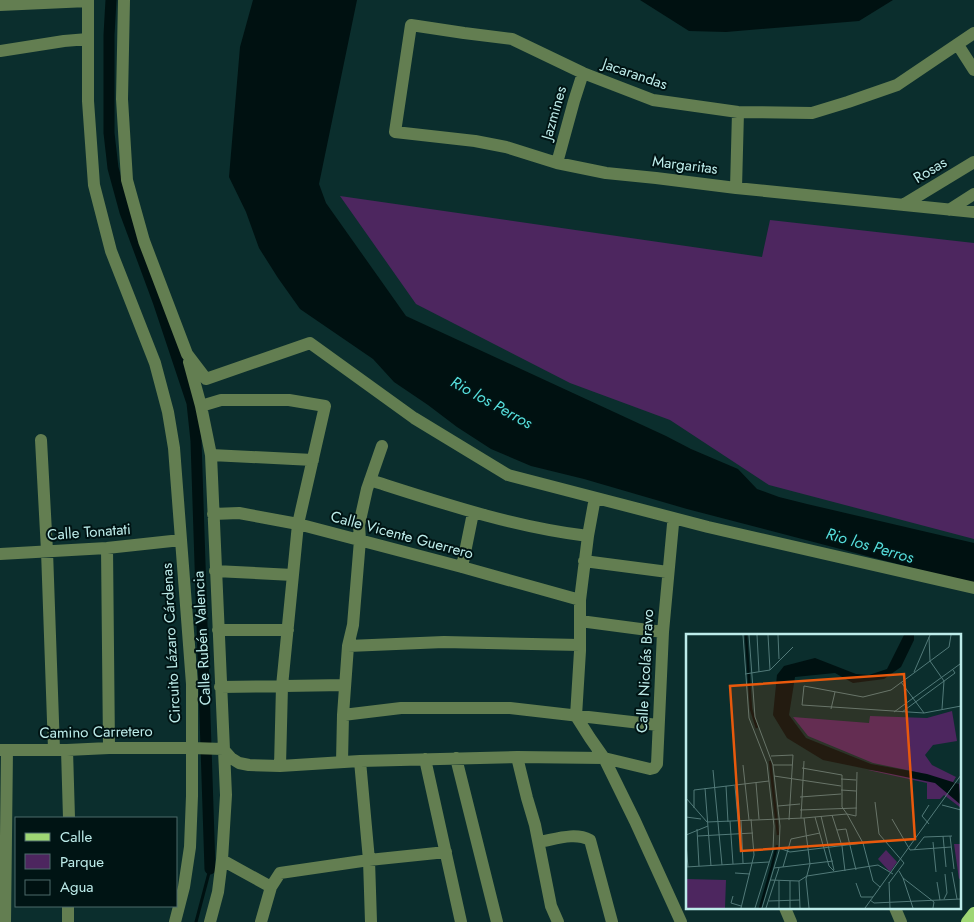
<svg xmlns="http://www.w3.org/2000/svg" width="974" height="922" viewBox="0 0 974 922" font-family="Jost,sans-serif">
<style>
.green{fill:#4d265f}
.water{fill:#011}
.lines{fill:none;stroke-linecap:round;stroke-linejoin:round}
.stream{stroke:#011;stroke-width:3}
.canal{stroke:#011;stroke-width:11}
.minor{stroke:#637e51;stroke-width:12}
.major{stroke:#9ed674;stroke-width:12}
.labels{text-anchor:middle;stroke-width:4;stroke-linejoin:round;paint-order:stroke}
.street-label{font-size:15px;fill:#bdecea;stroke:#001414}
.water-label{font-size:16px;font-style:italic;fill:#56dfdd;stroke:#001414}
.inset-river{fill:none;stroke:#011;stroke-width:2.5}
.inset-road{fill:none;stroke:#527a79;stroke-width:1}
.view{fill:#e8590c;fill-opacity:0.15;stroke:#e8590c;stroke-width:2.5}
.inset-edge{fill:none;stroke:#bdecea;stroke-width:2.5}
</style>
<rect width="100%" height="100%" fill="#0b2e2d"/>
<path class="green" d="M340 196 762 257 770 220 974 243V539L769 485 670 420 570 383 416 304Z"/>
<path class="water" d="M253 0H357L319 184 326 203 406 316 666 436 691 449 738 469 757 489 779 497 807 504 974 543V584L687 509 584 479 531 466 491 449 457 427 428 405 394 382 373 359 300 309 278 278 259 248 246 212 229 177 240 47Z
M640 0H893L859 21 726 32 689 31Z"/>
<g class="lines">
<path class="stream" d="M196 922 210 869"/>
<path class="canal" d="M111 0 109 35V133L113 168 125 212 158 301 192 403 196 441 210 869"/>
<path class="minor" d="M88 0V101L94 185 111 251 155 363 168 412 174 448 192 684V796L190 847 184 887 175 922
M124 0 122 99 127 180 144 241 187 354 206 379 310 343 414 418 508 475 708 527 974 588
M0 5 88 1
M974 33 897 85 848 102 812 113 738 112 653 100 583 73 512 39 464 33 411 25 395 132 475 141 506 147 557 163 606 173 656 178 736 188 974 212
M958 45 974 70
M0 51 64 41 88 39
M557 163 574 101 583 73
M736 188 738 112
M903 205 974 162
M949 210 974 194
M189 362 201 406 211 455 226 795 222 860 218 892 210 922
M201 406 221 400H289L325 406 298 524 282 686 280 766
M41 440 47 551 54 749
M211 455 313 460
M370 480C442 503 513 527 588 536L580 600V651L576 716 590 738 604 758 650 769 654 768 657 764 663 632 673 524
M213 514 239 513 298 524 462 567 580 600
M588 536 594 503
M107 548 109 748
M0 554 107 548 181 540
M584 561 668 572
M462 567 473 513
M215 571 293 575
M580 621 663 632
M218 630H288
M348 646 444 642 580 645
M220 687 345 685
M343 715 401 708H510L658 725
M0 750H67L109 748H192L223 749 231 758 239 763 249 765 280 766 360 761 369 860 371 922
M67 750 69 818
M517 757 527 798 535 825 551 906 558 922
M456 758 497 922
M425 759 461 922
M360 761 517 757 604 758 635 821 681 922
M342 762 343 715 348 646 353 625 360 540 359 525 367 489 382 446
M539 842C556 839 575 832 590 840L612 922
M222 860 271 887
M785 908 791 922
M895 908 901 922
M5 922 7 750
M68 922V906
M261 922 271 887 280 873 369 860 446 852"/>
<path class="major" d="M967 922 974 913"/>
</g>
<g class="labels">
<g class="street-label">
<text transform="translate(635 74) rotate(19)" y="5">Jacarandas</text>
<text transform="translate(554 113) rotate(-74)" y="5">Jazmines</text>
<text transform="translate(685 165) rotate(7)" y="5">Margaritas</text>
<text transform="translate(930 170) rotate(-31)" y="5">Rosas</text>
<text transform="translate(89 532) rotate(-4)" y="5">Calle Tonatati</text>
<text transform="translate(402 535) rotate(15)" y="5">Calle Vicente Guerrero</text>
<text transform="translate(202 638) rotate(-93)" y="5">Calle Rubén Valencia</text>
<text transform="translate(171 643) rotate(-93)" y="5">Circuito Lázaro Cárdenas</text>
<text transform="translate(645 671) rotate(-87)" y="5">Calle Nicolás Bravo</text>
<text transform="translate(96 732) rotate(-1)" y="5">Camino Carretero</text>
</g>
<g class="water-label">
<text transform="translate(492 402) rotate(29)" y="6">Rio los Perros</text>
<text transform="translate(870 545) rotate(16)" y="6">Rio los Perros</text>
</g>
</g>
<g transform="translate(686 634)">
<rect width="275" height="275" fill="#0b2e2d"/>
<path d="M266 77 271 107 247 111 239 121 246 131 270 143 267 148 273 150 275 147V174L258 161 254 165H241V149L182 136 235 139 187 129 122 102 107 83 183 89 184 82 241 84ZM275 205V244L273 245 268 210H274ZM200 216 211 228 204 238 192 225ZM0 245 40 246 39 274H0Z" fill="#4d265f"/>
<path d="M218 1H228V6L215 33 198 45 167 49 149 39 109 43 103 81 120 104 185 130 241 140 273 150 275 171 249 149 137 126 101 104 87 81 91 41 98 32 129 24 170 40 183 41 201 35Z" fill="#011"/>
<path class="inset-river" d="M60 1 65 75 71 94M84 127 92 201M86 232 91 211M74 274 86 232"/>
<path class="inset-road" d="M57 1 63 84 81 130 88 192 87 216 69 274M63 1 69 83 87 131 94 192 93 217 76 274M71 1 73 38M82 1 84 36M92 1 93 25M265 1 263 13 205 56 177 63 118 52 116 71 238 79 275 72M243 3 244 27 258 47 256 75M228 38 244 1M59 40 84 36 107 13M215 48 238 79M145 75 149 58M208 78 274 30M216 78 269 39 267 36M85 122 107 121 103 186M57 131 63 186M87 131H106M116 134 156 141V173L161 180 170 182 171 138M27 136 36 231M88 142 155 152M155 145 170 146M70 149 73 185M40 152 42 188M49 152 52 186M19 154 25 232M155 156 170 157M114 163 155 160M0 164 21 188 118 184 124 230 120 245 123 274M189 168 193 200 218 229 203 249M256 171 275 176M92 172 114 170M8 174V156L83 147M114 176 171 174M146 181 156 212 159 237M135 182 148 236M0 183 15 185M129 183 143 232 148 237M115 184 118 127M118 184 161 180 177 209 187 247 194 253M206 185 224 216 265 213M55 186 57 229M44 187 47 230M243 190 236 182 243 171M11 195 13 232M151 196 160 195 170 236M0 201 22 192M12 202 67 199M257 202 260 233M264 202 268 235M247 208 250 238M0 210 2 233M93 214 104 218 177 209M228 216 238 203 266 202M0 233 83 228M97 233 105 205 134 199M88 234 147 227M213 237 217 244 248 268 247 274M266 238 271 265M49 239 64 240M217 244 227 274M84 246 113 247 121 242 192 231 207 240M93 247V274M113 247 114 274M203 248 204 274M251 248 254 266M170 249 175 263H187M47 262 45 269 55 272M258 265 261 259 259 240M184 266 188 269 275 265M83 267 114 266M55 274 68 221 65 185M80 274 93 234M104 274V247M179 274 275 141"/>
<path class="view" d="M218 40 229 205 55 217 44 52Z"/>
<rect width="275" height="275" class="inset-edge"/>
</g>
<rect x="15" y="817" width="162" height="90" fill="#001414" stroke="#4c6a6a"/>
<rect x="25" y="833" width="25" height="8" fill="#9ed674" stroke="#4c6a6a"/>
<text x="60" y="842" font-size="15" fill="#bdecea">Calle</text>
<rect x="25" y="854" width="25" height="15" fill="#4d265f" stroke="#4c6a6a"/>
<text x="60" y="867" font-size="15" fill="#bdecea">Parque</text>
<rect x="25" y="880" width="25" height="15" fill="#001111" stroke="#4c6a6a"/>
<text x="60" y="892" font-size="15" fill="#bdecea">Agua</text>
</svg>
